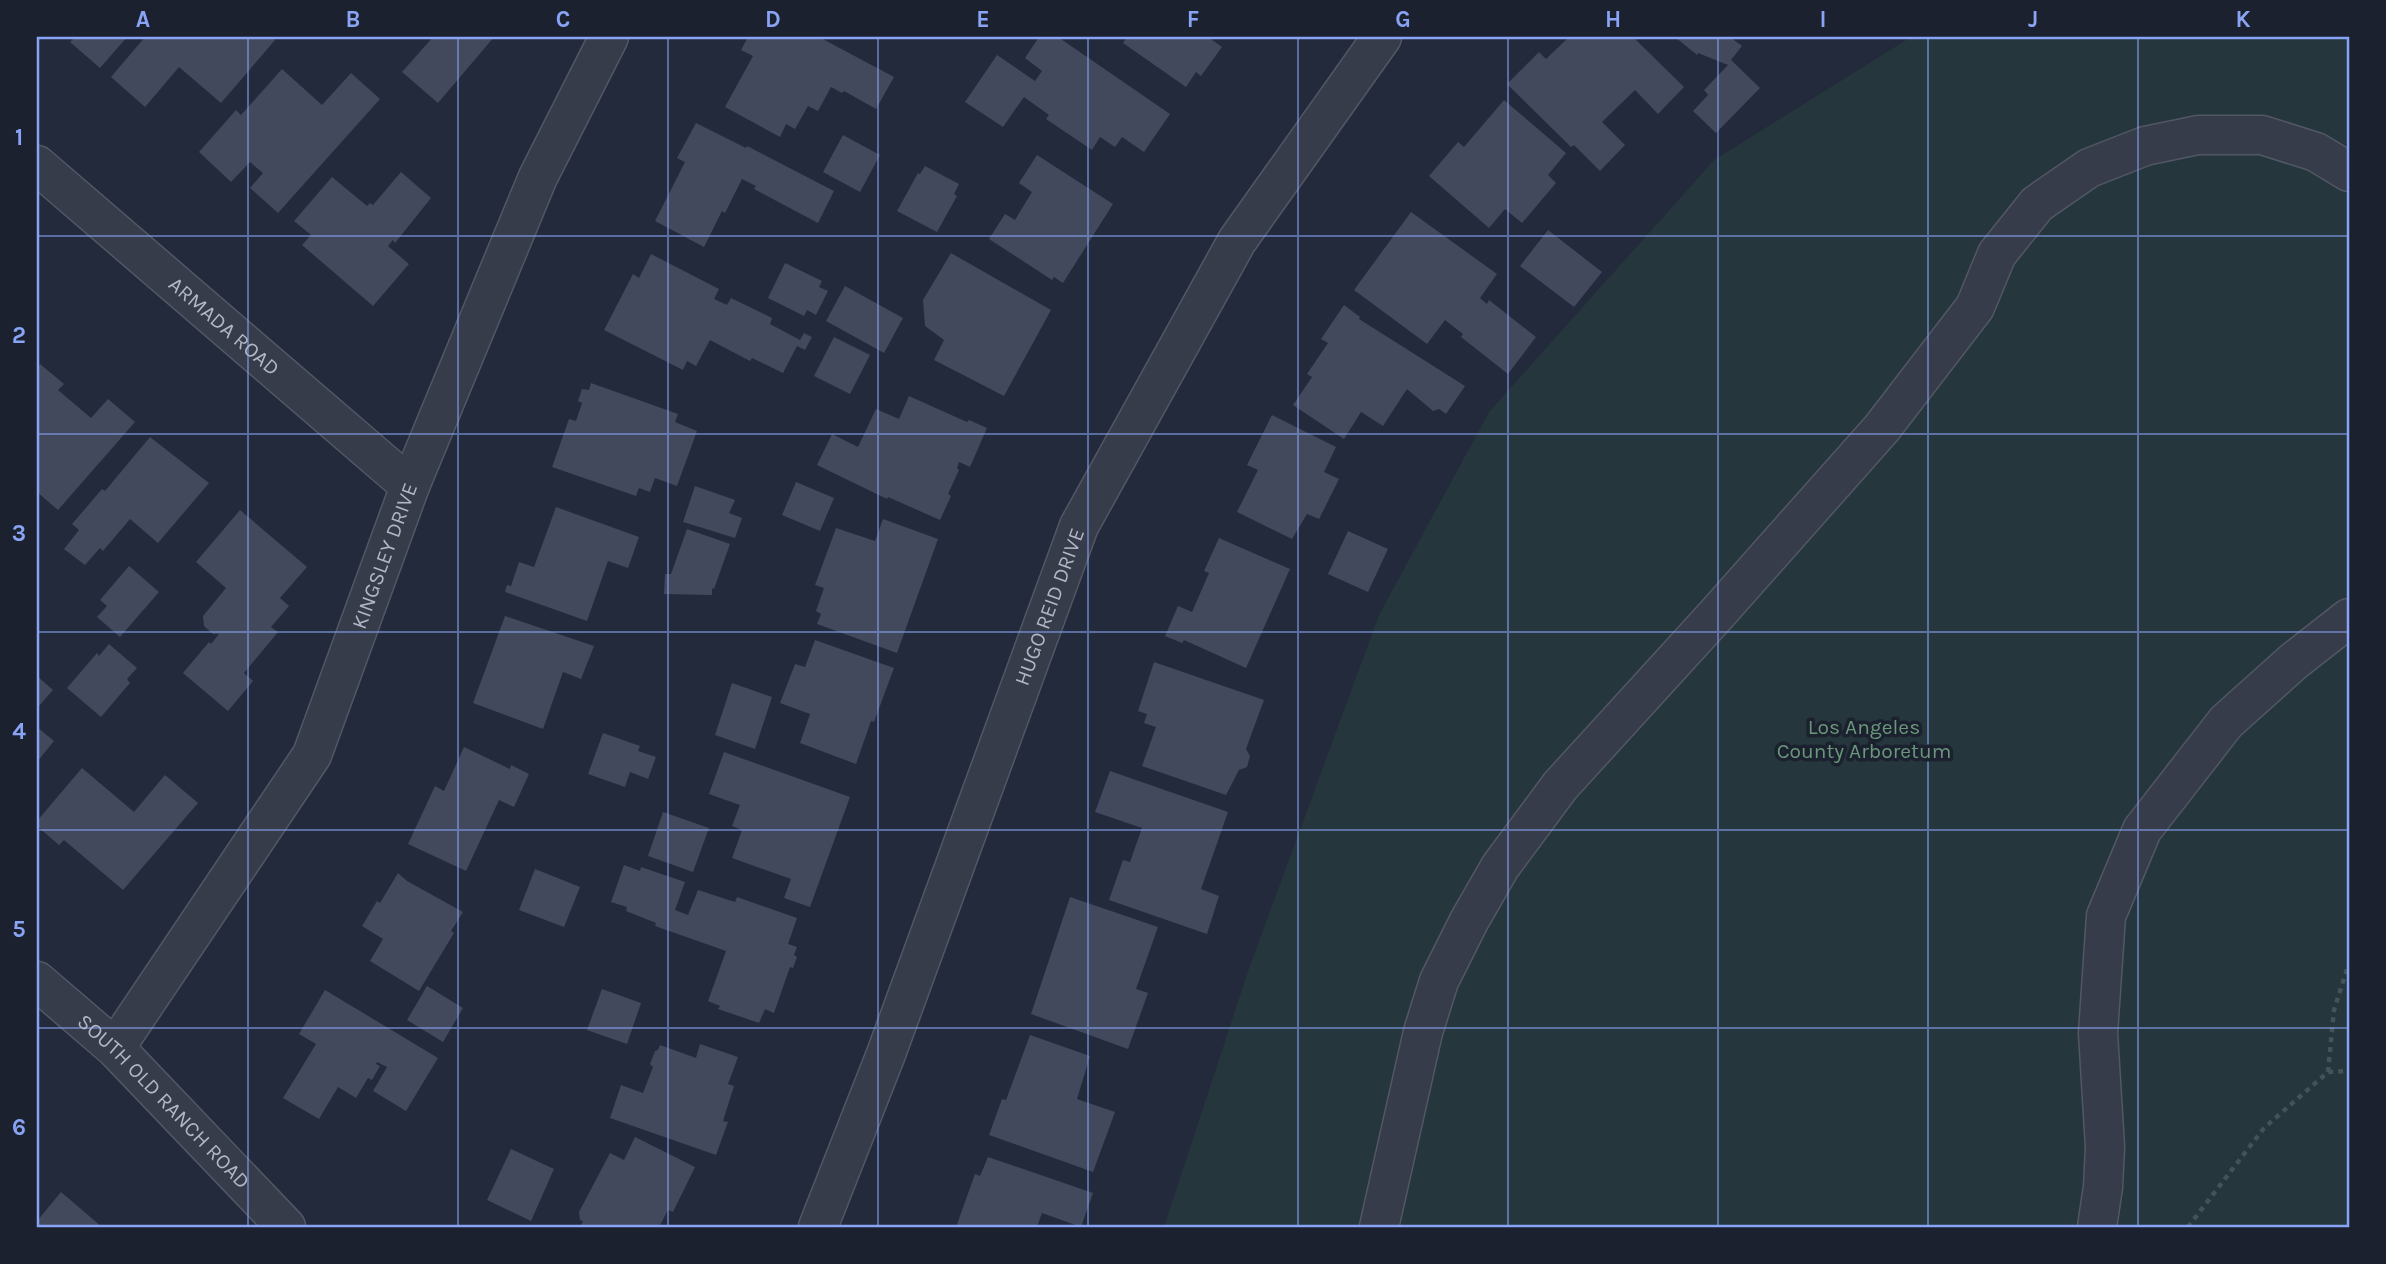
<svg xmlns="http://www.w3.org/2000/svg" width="2386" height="1264" viewBox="0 0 2386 1264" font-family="Karla,sans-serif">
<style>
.green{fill:#25363c}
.building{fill:#42495d}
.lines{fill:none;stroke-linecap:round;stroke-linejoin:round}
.street-casing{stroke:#525766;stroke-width:41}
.path{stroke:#435359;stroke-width:4.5;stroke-dasharray:5 5;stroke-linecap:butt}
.street{stroke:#373c4b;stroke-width:38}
.grid{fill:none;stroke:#89a4f5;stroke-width:2;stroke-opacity:0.55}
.labels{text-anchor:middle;stroke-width:7;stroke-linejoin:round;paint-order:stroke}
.street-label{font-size:21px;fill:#b2b7c7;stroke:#1c2130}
.park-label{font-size:21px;fill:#6a977a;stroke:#1c2130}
.neatline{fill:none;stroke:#89a4f5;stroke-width:2.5}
.grid-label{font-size:23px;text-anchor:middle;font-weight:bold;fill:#89a4f5}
</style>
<rect width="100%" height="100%" fill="#232a3b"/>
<path class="green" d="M1911 37H2349V1227H1164L1248 971 1379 615 1489 412 1714 160Z"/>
<path class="building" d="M75 37H127L100 68 70 42Z
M145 37H271L275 40 221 103 179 67 145 107 111 77Z
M433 37H494L438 103 402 72Z
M748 37H819L894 77 876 109 844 91 842 93 831 87 818 111 808 106 795 129 786 124 780 137 725 107 753 56 741 50Z
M1039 37H1058L1170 114 1144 152 1122 137 1115 147 1100 137 1092 150 1046 119 1049 115 1024 97 1003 127 965 102 997 55 1035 81 1042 71 1025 58Z
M1127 37H1208L1222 47 1201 76 1196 72 1186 87 1123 43Z
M1569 37H1633L1684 87 1658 114 1635 90 1602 122 1625 145 1600 171 1574 145 1571 147 1507 84 1539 52 1546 59Z
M1675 37H1730L1742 46 1731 60 1760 88 1716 133 1693 111 1708 95 1704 90 1728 65 1698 53 1697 55Z
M282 69 322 105 351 73 380 99 278 213 250 188 263 173 250 162 231 182 199 152 236 110 241 115Z
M1504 100 1566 153 1548 175 1556 183 1522 223 1505 209 1489 228 1429 176 1458 142 1464 147Z
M696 123 746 148 747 146 834 191 818 223 754 189 756 186 742 179 725 213 722 211 704 247 655 221 685 162 677 158Z
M843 135 880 155 860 192 823 172Z
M1037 155 1113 204 1063 283 1054 277 1052 280 989 239 1005 214 1015 220 1032 192 1019 183Z
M925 166 959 184 954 194 957 196 937 232 897 211 918 173 920 174Z
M401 172 431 198 395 243 393 240 388 246 409 264 373 306 302 245 311 235 294 221 332 177 367 206 370 203 373 205Z
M1411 212 1497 274 1480 298 1487 304 1489 300 1536 337 1508 374 1461 337 1463 334 1445 320 1427 344 1354 290Z
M1548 230 1602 272 1574 307 1520 266Z
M951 253 1051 310 1004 396 934 360 944 340 925 326 923 300Z
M651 254 719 289 714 299 727 305 731 298 772 318 770 324 800 340 804 333 812 337 805 350 797 346 783 373 752 358 750 361 710 340 696 366 687 361 683 370 604 330 633 274 639 278Z
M785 263 822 281 819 287 828 291 816 315 807 310 804 316 768 298Z
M845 286 903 318 884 353 826 321Z
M1344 305 1360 317 1359 319 1465 386 1446 414 1439 409 1433 411 1407 389 1383 426 1361 412 1344 439 1293 405 1312 377 1307 374 1328 343 1321 339Z
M834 337 870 355 850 394 814 376Z
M40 364 64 384 58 390 91 418 108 399 135 422 58 510 37 492V368Z
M591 383 678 414 675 422 697 431 677 486 655 478 650 492 639 488 636 496 552 467 569 419 576 421 582 403 578 401 582 389 589 390Z
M909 396 967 422 969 420 987 428 970 467 959 462 957 468 959 470 948 494 951 496 940 520 888 497 887 499 817 465 832 434 858 447 876 409 899 419Z
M1272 415 1336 447 1324 472 1339 479 1319 519 1307 514 1292 539 1237 512 1258 470 1247 465Z
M150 437 209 483 158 543 130 519 103 551 100 548 85 565 64 549 79 530 72 524 102 489 105 491Z
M796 482 834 498 820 531 782 515Z
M695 486 735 500 729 513 742 518 735 538 683 522Z
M556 507 639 537 628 568 608 561 587 621 505 592 507 585 511 586 519 562 534 567Z
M240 510 307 567 280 598 289 606 271 627 278 632 244 673 253 681 228 711 183 673 209 642 211 644 219 634H213L204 626 203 616 226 588 196 562Z
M883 519 938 539 897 653 817 624 821 614 816 611 824 588 815 585 836 528 875 541Z
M687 529 730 544 714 589 712 588V595L664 594 665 574H671Z
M1348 531 1388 549 1368 592 1328 574Z
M1219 538 1290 569 1246 668 1184 640 1182 643 1165 636 1178 606 1192 612 1209 573 1204 571Z
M129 566 159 592 120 637 97 617 107 606 100 600Z
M505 616 594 646 581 679 563 672 543 729 473 703Z
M815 640 894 668 874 722 871 721 856 764 800 743 810 714 780 703 795 664 805 667Z
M109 644 137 668 127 679 130 683 101 717 67 688 97 653 99 656Z
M1154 662 1264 700 1246 749 1250 756 1247 767 1239 770 1226 795 1142 766 1156 727 1144 723 1147 714 1138 711Z
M37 676 53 690 38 707 37 706Z
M732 683 772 697 755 749 715 735Z
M37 727 54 741 37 762Z
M603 733 640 746 638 751 656 757 648 779 630 772 625 787 588 774Z
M464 747 510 769 511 765 529 774 514 807 499 800 466 871 408 844 435 786 444 791Z
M724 752 850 797 810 907 784 898 791 879 732 858 742 830 732 826 740 805 709 794Z
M82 768 134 812 165 775 198 803 123 890 64 840 59 845 37 826V821Z
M1110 771 1228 812 1201 889 1219 896 1207 934 1109 900 1123 860 1130 862 1142 828 1095 812Z
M663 812 709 828 693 872 648 856Z
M624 865 640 871 641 867 685 882 675 910 688 915 698 890 735 902 737 897 797 918 788 944 797 947 794 955 797 957 793 968 790 967 774 1013 765 1009 759 1023 718 1009 720 1006 708 1001 726 951 655 926 656 923 626 911 627 907 611 902Z
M535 869 580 887 564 927 519 910Z
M398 873 407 881 463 912 451 931 454 933 419 991 370 961 383 939 362 926 377 901 380 903Z
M1070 897 1158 927 1136 989 1148 993 1128 1049 1031 1014Z
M427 986 463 1008 443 1042 407 1020Z
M602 989 641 1003 627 1044 587 1030Z
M325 990 438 1058 406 1111 373 1091 387 1067 377 1062 376 1064 380 1066 372 1080 368 1078 356 1098 338 1087 319 1119 283 1098 316 1044 299 1034Z
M1030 1035 1090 1056 1077 1099 1115 1112 1093 1172 989 1135 1002 1099 1006 1100Z
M700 1044 738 1057 728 1084 734 1086 723 1121 728 1122 716 1155 610 1118 621 1085 643 1093 653 1067 650 1064 655 1051 658 1050 660 1045 696 1058Z
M635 1137 695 1167 673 1212 668 1210 659 1227H580L583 1221 580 1220 579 1212 610 1153 624 1160Z
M511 1149 554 1169 531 1221 487 1200Z
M988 1157 1093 1193 1081 1227 1042 1213 1037 1227H956L975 1174 980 1176Z
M61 1192 102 1227H37V1221Z"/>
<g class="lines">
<g class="street-casing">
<g id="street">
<path id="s1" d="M37 165 410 486"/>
<path id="s2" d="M37 981 115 1048 286 1227"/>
<path id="s3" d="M115 1048 312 755 410 486 538 177 609 37"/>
<path id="s4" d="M818 1227 886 1054 1079 526 1237 241 1382 37"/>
<path d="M1379 1227 1423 1032 1439 981 1469 921 1500 867 1560 786 1716 615 1882 428 1975 307 1997 254 2037 204 2089 168 2145 146 2198 135H2262L2316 152 2349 172"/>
<path d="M2097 1227 2103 1187 2105 1147 2098 1033 2106 916 2142 830 2226 722 2294 661 2349 618"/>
</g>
</g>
<path class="path" d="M2328 1072 2334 1010 2349 963
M2188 1227 2264 1128 2328 1072 2349 1071"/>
<use href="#street" class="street"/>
</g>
<path class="grid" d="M248 37V1227M458 37V1227M668 37V1227M878 37V1227M1088 37V1227M1298 37V1227M1508 37V1227M1718 37V1227M1928 37V1227M2138 37V1227M37 236H2349M37 434H2349M37 632H2349M37 830H2349M37 1028H2349"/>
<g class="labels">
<g class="street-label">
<text dy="7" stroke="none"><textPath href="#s1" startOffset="247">ARMADA ROAD</textPath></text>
<text dy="7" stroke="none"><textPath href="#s3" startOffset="565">KINGSLEY DRIVE</textPath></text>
<text dy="7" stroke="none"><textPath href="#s4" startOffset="662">HUGO REID DRIVE</textPath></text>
<text dy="7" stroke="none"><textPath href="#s2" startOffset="175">SOUTH OLD RANCH ROAD</textPath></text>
</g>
<g class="park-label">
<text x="1864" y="734">Los Angeles<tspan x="1864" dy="24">County Arboretum</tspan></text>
</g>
</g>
<rect width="2386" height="1264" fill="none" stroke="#1c2130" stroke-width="77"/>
<rect x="38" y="38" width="2310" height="1188" class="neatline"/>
<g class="grid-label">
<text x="143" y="27">A</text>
<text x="353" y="27">B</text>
<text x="563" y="27">C</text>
<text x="773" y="27">D</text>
<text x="983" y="27">E</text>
<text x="1193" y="27">F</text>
<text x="1403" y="27">G</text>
<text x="1613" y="27">H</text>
<text x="1823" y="27">I</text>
<text x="2033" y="27">J</text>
<text x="2243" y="27">K</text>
<text x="19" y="145">1</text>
<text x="19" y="343">2</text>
<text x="19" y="541">3</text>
<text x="19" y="739">4</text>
<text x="19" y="937">5</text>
<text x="19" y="1135">6</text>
</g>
</svg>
